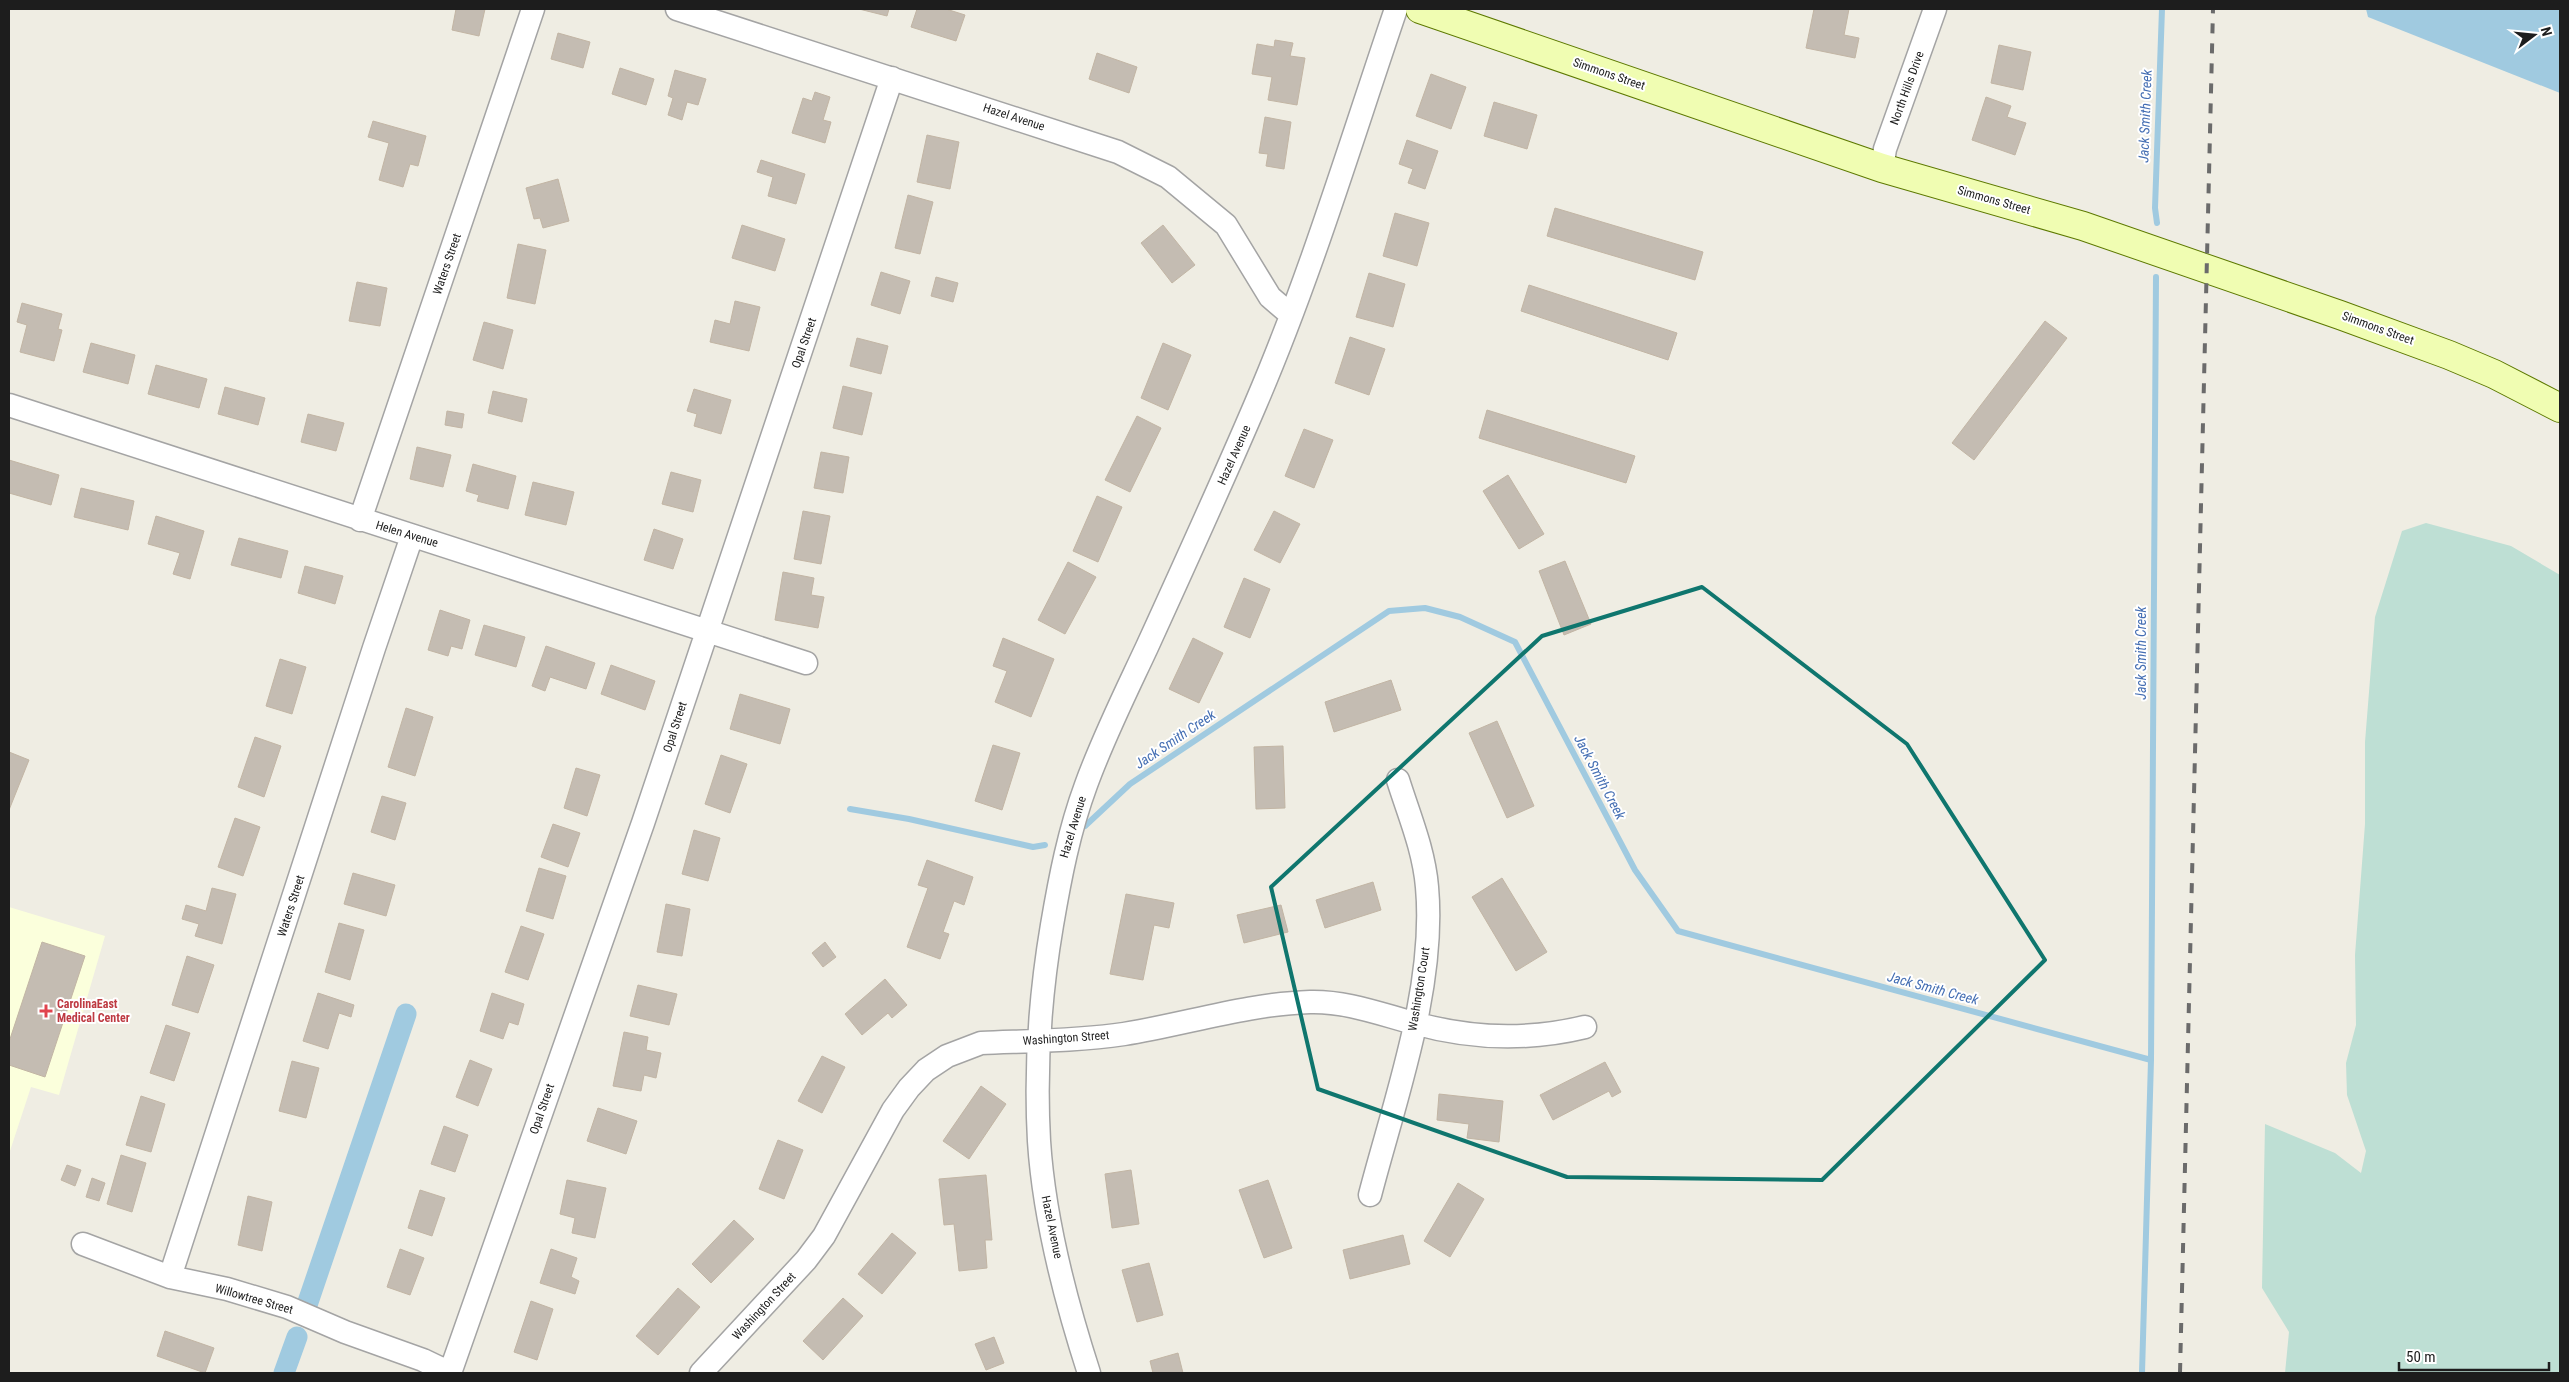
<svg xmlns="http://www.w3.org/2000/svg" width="2569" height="1382" viewBox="0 0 2569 1382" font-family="'Roboto Condensed',sans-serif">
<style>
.education{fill:#fbffdc}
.wetland{fill:#bedfd4}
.water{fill:#a0cae0}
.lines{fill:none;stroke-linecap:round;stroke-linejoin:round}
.stream{stroke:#a0cae0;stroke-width:6}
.canal{stroke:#a0cae0;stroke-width:21}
.building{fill:#c4bcb2;stroke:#c2b5a4}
.street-casing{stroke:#a4a4a4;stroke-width:25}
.secondary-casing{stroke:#5d7900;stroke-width:30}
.street{stroke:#fff;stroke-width:22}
.secondary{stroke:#f0fdb2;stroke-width:28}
.rail{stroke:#6b6b6b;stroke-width:4;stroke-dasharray:10 10;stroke-linecap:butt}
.marked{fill:none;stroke:#0f766e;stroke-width:4;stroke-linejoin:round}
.health-dot{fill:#e0444e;stroke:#fff;stroke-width:2}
.labels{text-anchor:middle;stroke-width:4;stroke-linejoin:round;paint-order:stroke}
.street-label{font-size:12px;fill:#1d1d1d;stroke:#fff}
.health-label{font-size:12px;font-weight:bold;fill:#be3a42;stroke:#fff;text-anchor:start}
.water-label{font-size:14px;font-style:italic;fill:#446eb3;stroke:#fff}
</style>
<rect width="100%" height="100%" fill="#efede3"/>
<path class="education" d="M9 907 105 936 59 1095 31 1087 9 1154Z"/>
<path class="wetland" d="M2426 523 2511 546 2560 575V1373H2285L2289 1332 2262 1288 2265 1124 2335 1153 2361 1173 2366 1151 2347 1095 2346 1063 2356 1025 2355 955 2365 824V742L2375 617 2402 531Z"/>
<path class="water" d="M2366 9H2560V93L2368 17Z"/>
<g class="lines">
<path class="stream" d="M2157 223 2155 208 2162 9
M850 809 909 819 1033 847 1045 845
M1085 826 1130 784 1389 611 1425 608 1460 617 1515 642 1635 870 1678 931 2151 1060 2142 1373
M2151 1060 2156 277"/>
<path class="canal" d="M307 1305 406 1014
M284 1373 297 1337"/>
</g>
<path class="building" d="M456 9H485L479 36 452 30Z
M859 9H889L887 16Z
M917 9H946L965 15 956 41 911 27Z
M1814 9H1849L1844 35 1859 38 1855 58 1806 48Z
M558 33 590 42 583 68 551 59Z
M1275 40 1293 43 1290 56 1305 58 1297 105 1268 100 1272 77 1252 74 1257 44 1274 47Z
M1999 45 2031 52 2023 90 1991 83Z
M1097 53 1137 67 1129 93 1089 79Z
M620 68 654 79 646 105 612 94Z
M675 70 706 79 698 105 687 102 682 120 668 115 673 98 668 96Z
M1431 74 1466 87 1451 129 1416 116Z
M815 92 830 97 823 120 831 122 825 143 792 133 803 98 812 101Z
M1986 97 2011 106 2007 117 2026 123 2015 155 1972 140Z
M1494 102 1537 115 1527 149 1484 136Z
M1265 117 1291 122 1284 169 1266 166 1268 154 1259 153Z
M373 121 426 136 418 166 410 164 403 187 379 180 389 143 368 137Z
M927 135 959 142 950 189 917 182Z
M1407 140 1438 151 1425 189 1408 183 1413 169 1399 164Z
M761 160 805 174 796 204 768 196 773 177 757 172Z
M558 179 569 221 543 228 540 218 534 219 526 188Z
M908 195 933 202 920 254 895 248Z
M1555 208 1703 252 1695 280 1547 236Z
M1395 213 1429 223 1417 266 1383 256Z
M742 225 785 239 775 271 732 258Z
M1163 225 1195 265 1172 283 1141 243Z
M518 244 546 250 535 304 507 298Z
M881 272 910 281 900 314 871 305Z
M1369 273 1405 284 1393 327 1356 317Z
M936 277 958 283 953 302 931 296Z
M357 282 387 288 380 326 349 321Z
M1529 285 1677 333 1668 360 1521 311Z
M735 301 760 307 749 351 710 342 715 320 730 324Z
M22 303 62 314 58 329 62 330 54 361 20 352 27 325 17 322Z
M2045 321 2067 338 1974 460 1952 443Z
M484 322 513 330 503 369 473 360Z
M1350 337 1385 349 1369 395 1335 383Z
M857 338 888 346 881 374 850 366Z
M91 343 135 355 128 384 83 372Z
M1163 343 1191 355 1168 410 1141 398Z
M156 365 207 379 199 408 148 394Z
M843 386 872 393 862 435 833 428Z
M225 387 265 398 258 425 218 414Z
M694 389 731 400 721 434 694 426 697 414 687 411Z
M493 391 527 399 522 422 488 413Z
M1487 410 1635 456 1626 483 1479 438Z
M447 411 464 414 462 428 445 425Z
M308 414 344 423 336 451 301 442Z
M1137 416 1161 428 1130 492 1105 480Z
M1304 429 1333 440 1314 488 1285 476Z
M417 447 451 455 443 487 410 479Z
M821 452 849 457 843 493 814 488Z
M9 460 59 475 51 505 9 493Z
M473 464 516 476 508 509 477 501 479 495 466 491Z
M671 472 701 480 693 512 662 504Z
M1508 475 1544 534 1519 549 1483 491Z
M533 482 574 492 566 525 525 515Z
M81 488 134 501 128 530 74 517Z
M1097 496 1122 507 1098 562 1073 551Z
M803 511 830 516 821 564 794 559Z
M1274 511 1300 524 1280 563 1254 550Z
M156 516 204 531 190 579 173 574 180 553 148 544Z
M654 529 683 539 673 569 644 560Z
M239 538 288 551 281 578 231 565Z
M1565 561 1591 624 1564 635 1539 571Z
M1068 562 1096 577 1065 634 1038 620Z
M305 566 343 576 335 604 298 593Z
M783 572 814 578 811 595 824 597 818 628 775 620Z
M1244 578 1270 589 1250 638 1224 627Z
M440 610 470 620 462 649 451 646 448 656 428 650Z
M484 625 525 637 516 667 475 655Z
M1003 638 1054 659 1031 717 995 702 1007 671 993 666Z
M1193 638 1223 653 1199 703 1169 689Z
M546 646 595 663 586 689 550 677 545 691 532 686Z
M280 659 306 667 292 714 266 706Z
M611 665 655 681 645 710 601 694Z
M1391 680 1401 710 1334 732 1325 702Z
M740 694 790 709 780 744 730 729Z
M406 708 433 717 415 776 388 767Z
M1497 721 1534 806 1507 818 1469 733Z
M255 737 281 746 264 797 238 787Z
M993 745 1020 753 1002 810 975 801Z
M1283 746 1285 808 1256 809 1254 747Z
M9 752 29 760 9 810Z
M721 755 747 764 730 813 705 804Z
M576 768 600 775 587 816 564 808Z
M382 796 406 803 395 840 371 832Z
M235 818 260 827 243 876 218 867Z
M553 824 580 833 568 867 541 857Z
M694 830 720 838 708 881 682 874Z
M927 860 973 877 964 905 954 901 943 932 949 934 940 959 907 947 928 888 918 885Z
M539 868 566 876 553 919 526 911Z
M353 873 395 885 386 916 344 904Z
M1502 878 1547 952 1516 971 1472 897Z
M1373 882 1381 910 1325 928 1316 900Z
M212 888 236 894 222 944 195 936 199 924 182 919 186 905 206 911Z
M1126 894 1174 903 1169 928 1154 925 1143 980 1110 974Z
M666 904 690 909 682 956 657 952Z
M1281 905 1288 932 1244 943 1237 915Z
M339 923 364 930 350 980 325 972Z
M521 926 544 934 528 980 505 972Z
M42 942 85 956 45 1077 9 1065V1042Z
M825 942 836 957 823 967 812 953Z
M187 956 214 965 198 1013 172 1005Z
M885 979 907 1005 892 1018 888 1013 862 1035 845 1014Z
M638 985 677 994 669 1025 630 1016Z
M318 993 354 1005 351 1017 339 1013 328 1049 303 1041Z
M492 993 524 1004 518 1025 509 1022 503 1039 480 1031Z
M166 1025 190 1033 174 1081 150 1073Z
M624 1032 648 1037 646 1050 661 1053 656 1078 644 1075 641 1091 613 1086Z
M822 1056 845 1067 822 1113 798 1101Z
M470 1060 492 1069 478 1106 456 1097Z
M292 1061 319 1068 306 1118 279 1111Z
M1605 1062 1621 1092 1612 1097 1609 1091 1553 1120 1540 1095Z
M981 1086 1006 1104 969 1159 943 1141Z
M1439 1094 1503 1101 1499 1142 1467 1138 1469 1124 1437 1120Z
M141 1096 165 1104 151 1152 126 1145Z
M598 1108 637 1121 626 1154 587 1141Z
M444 1126 468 1135 455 1172 431 1164Z
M778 1140 803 1150 784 1199 759 1189Z
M121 1155 146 1163 132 1212 107 1204Z
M67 1165 81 1170 75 1186 61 1180Z
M1131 1170 1139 1224 1112 1228 1105 1174Z
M986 1175 992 1240H985L987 1268 959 1271 954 1224 944 1225 939 1179Z
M92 1178 105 1183 99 1201 86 1197Z
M567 1180 606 1188 595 1238 572 1233 575 1218 560 1214Z
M1268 1180 1292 1248 1264 1258 1239 1190Z
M1458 1183 1484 1199 1450 1257 1424 1241Z
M420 1190 445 1198 432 1236 408 1228Z
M248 1196 272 1202 262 1251 238 1245Z
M734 1220 754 1239 711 1283 692 1264Z
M892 1233 916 1253 882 1294 858 1274Z
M1403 1235 1410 1264 1350 1279 1343 1250Z
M400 1249 424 1258 410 1295 387 1287Z
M551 1249 577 1258 571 1277 579 1281 575 1294 540 1283Z
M1149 1263 1163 1315 1137 1322 1122 1270Z
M678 1288 700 1307 658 1355 636 1336Z
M843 1298 863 1316 823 1360 803 1341Z
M531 1301 553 1309 537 1360 514 1352Z
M165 1331 214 1348 205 1373 157 1356Z
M994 1337 1004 1363 986 1370 975 1344Z
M1178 1353 1183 1373H1153L1150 1361Z"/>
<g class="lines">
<g class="street-casing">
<path id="street" d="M677 9 1118 152 1168 177 1226 225 1270 297 1291 315
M1882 168 1885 149 1935 9
M9 405 806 663
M360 520 533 9
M1370 1195C1395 1099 1436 987 1427 887 1424 850 1409 815 1398 780
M83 1244 170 1277 227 1289 287 1307 345 1332 423 1360 450 1373
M170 1277 374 648 412 536
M450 1373 643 823 892 78
M701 1373 806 1260 824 1236 893 1110 909 1088 926 1070 947 1056 981 1043C1028 1041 1077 1041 1124 1034 1186 1024 1247 1004 1310 1002 1346 1001 1380 1014 1414 1023 1471 1039 1527 1041 1585 1027
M1089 1373C1065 1299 1044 1219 1039 1141 1035 1069 1040 996 1052 925 1060 878 1069 831 1086 785 1103 738 1126 692 1147 647 1184 566 1221 485 1256 403 1311 275 1351 141 1396 9"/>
</g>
<g class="secondary-casing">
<path id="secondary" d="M1420 9 1882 168 2083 226 2340 315 2449 355 2494 374 2560 408"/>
</g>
<use href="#street" class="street"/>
<use href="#secondary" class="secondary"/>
<path class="rail" d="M2180 1373 2213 9"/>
</g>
<path class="marked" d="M1702 587 1907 744 2045 960 1822 1180 1567 1177 1318 1089 1271 887 1542 636Z"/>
<path class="health-dot" d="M43.5 1003.5h5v5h5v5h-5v5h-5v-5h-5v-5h5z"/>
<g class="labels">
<g class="street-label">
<text transform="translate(1609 74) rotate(19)" y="4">Simmons Street</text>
<text transform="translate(1907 88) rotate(-70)" y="4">North Hills Drive</text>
<text transform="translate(1014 117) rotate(18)" y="4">Hazel Avenue</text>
<text transform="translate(1994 200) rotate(16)" y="4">Simmons Street</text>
<text transform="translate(447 264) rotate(-71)" y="4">Waters Street</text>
<text transform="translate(2378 328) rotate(20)" y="4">Simmons Street</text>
<text transform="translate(804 343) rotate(-71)" y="4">Opal Street</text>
<text transform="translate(1234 455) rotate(-66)" y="4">Hazel Avenue</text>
<text transform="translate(407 534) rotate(17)" y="4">Helen Avenue</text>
<text transform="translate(675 727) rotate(-72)" y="4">Opal Street</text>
<text transform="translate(1073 827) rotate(-73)" y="4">Hazel Avenue</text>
<text transform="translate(291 906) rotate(-72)" y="4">Waters Street</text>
<text transform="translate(1419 989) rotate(-81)" y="4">Washington Court</text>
<text transform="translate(1066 1038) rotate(-4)" y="4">Washington Street</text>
<text transform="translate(542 1109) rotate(-71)" y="4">Opal Street</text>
<text transform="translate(1052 1227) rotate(78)" y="4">Hazel Avenue</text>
<text transform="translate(254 1299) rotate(16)" y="4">Willowtree Street</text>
<text transform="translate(764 1306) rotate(-47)" y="4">Washington Street</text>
</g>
<g class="health-label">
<text x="57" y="1008">CarolinaEast<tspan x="57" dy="14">Medical Center</tspan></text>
</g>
<g class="water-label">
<text transform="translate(2145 116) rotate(-88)" y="5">Jack Smith Creek</text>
<text transform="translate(2141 653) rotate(-90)" y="5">Jack Smith Creek</text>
<text transform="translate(1175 739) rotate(-34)" y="5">Jack Smith Creek</text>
<text transform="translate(1600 777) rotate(62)" y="5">Jack Smith Creek</text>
<text transform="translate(1933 988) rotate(15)" y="5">Jack Smith Creek</text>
</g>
</g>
<rect width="2569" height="1382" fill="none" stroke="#1d1d1d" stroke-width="20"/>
<g transform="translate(2534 35) rotate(74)" stroke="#ffffff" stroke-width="4" paint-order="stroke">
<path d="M0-4L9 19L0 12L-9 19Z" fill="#1d1d1d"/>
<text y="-8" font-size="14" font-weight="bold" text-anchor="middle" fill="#1d1d1d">N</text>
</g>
<path d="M2399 1362v8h150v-8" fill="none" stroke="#1d1d1d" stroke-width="2.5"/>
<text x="2406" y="1362" font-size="15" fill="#1d1d1d" stroke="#ffffff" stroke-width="4" paint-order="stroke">50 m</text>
</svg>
